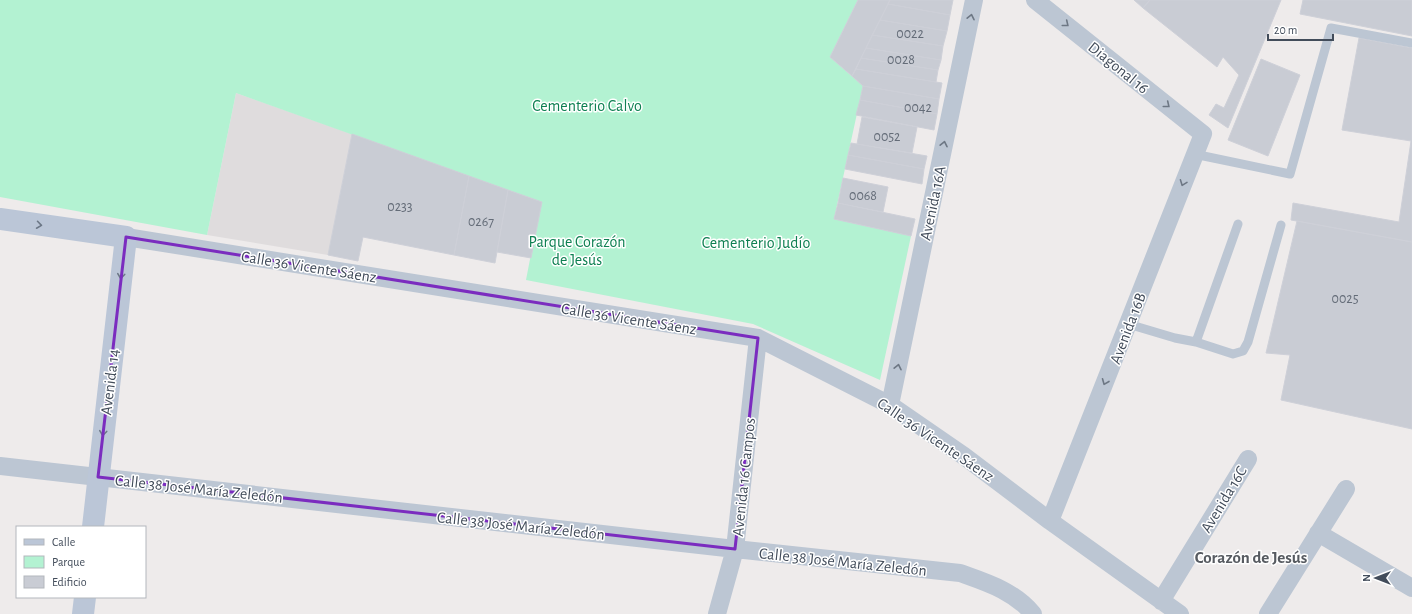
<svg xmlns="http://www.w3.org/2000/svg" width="1412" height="614" viewBox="0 0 1412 614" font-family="'Alegreya Sans',sans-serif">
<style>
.education{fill:#dfdcdd}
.green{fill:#b3f2d2}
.building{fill:#c9ccd4;stroke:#ced0d8}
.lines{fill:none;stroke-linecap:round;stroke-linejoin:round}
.lane{stroke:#bcc6d3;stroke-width:9}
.street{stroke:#bcc6d3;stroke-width:18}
.secondary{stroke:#bbc6d7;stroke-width:22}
.oneway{stroke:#6d7784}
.oneway2{stroke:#6c7786}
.marked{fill:none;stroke:#7b2cbf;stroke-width:3;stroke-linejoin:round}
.labels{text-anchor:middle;stroke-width:3;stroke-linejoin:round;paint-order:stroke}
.number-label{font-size:14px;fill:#646c78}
.street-label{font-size:16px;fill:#424c5a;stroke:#fff}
.park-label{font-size:16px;fill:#0e8052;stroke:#fff}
.neighbourhood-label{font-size:17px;font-weight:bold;fill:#575b61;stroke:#fff}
</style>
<rect width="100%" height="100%" fill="#eeebeb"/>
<path class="education" d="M236 93 352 134 328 255 207 235Z"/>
<path class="green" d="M0 0H858L830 57 863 86 834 219 911 236 880 380 753 324 526 280 541 202 236 93 207 235 0 197Z"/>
<path class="building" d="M858 0H890L852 76 830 57Z
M890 0H953L950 15 888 4Z
M1134 0H1150L1143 8Z
M1150 0H1281L1228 128 1209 115 1216 104 1224 108 1239 75 1223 57 1217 67 1143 8Z
M1303 0H1412V36L1300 14Z
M888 4 950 15 947 31 880 20Z
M880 20 947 31 943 46 872 35Z
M872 35 943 46 941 60 866 48Z
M1359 38 1412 48V242L1291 220 1293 203 1399 222 1411 141 1342 130Z
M866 48 941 60 938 70 861 58Z
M861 58 938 70 936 82 856 69Z
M1261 59 1300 75 1268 156 1228 140Z
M856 69 942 83 939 99 863 86 852 76Z
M863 86 939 99 937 114 860 100Z
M860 100 937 114 934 130 856 115Z
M862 117 917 127 912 153 857 144Z
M352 134 469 176 454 255 363 237 358 261 328 255Z
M851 143 927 156 924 169 848 155Z
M848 155 924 169 922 184 845 169Z
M469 176 508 190 495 263 454 255Z
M843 178 888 187 883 212 838 203Z
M508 190 542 202 531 258 497 252Z
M838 203 915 219 911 236 834 219Z
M1297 221 1412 242V429L1281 400 1290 355 1266 353Z"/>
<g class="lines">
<path class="lane" d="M1194 154 1290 174 1331 28 1412 43
M1128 324 1175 338 1196 342 1233 354 1243 351 1248 342 1281 225
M1196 342 1238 224"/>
<path class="street" d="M1035 0 1203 134 1050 521
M126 237 758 338 890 405 964 456 1050 521 1180 614
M890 405 974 0
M0 466 735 549 960 573C988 583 1014 591 1033 614
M1318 533 1412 588
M1161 601 1248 459
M717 614 735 549 758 338
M1268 614 1346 489"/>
<path class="secondary" d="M0 219 126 237 93 527
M83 614 85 597"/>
</g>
<defs><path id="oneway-chevron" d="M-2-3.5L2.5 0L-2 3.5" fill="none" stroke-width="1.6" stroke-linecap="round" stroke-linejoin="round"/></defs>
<g class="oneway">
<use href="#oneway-chevron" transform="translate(971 17) rotate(-78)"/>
<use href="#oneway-chevron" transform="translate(1066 24) rotate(39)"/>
<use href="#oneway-chevron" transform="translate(1167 105) rotate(39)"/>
<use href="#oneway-chevron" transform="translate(944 144) rotate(-78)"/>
<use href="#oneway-chevron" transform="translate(1183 183) rotate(111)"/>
<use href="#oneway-chevron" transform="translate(898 367) rotate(-78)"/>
<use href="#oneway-chevron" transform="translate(1105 382) rotate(112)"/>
</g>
<g class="oneway2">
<use href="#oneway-chevron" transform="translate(39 225) rotate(8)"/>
<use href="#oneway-chevron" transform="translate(121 276) rotate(97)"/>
<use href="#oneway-chevron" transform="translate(103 433) rotate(97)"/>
</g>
<path class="marked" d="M126 237 758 338 735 549 98 477Z"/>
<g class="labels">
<g class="number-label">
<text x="910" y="38">0022</text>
<text x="901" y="64">0028</text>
<text x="918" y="112">0042</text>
<text x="887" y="141">0052</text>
<text x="863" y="200">0068</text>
<text x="400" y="211">0233</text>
<text x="481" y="226">0267</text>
<text x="1345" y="303">0025</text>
</g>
<g class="street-label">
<text transform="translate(1119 67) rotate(39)" y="6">Diagonal 16</text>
<text transform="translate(932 203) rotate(-78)" y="6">Avenida 16A</text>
<text transform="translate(309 266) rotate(9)" y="6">Calle 36 Vicente Sáenz</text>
<text transform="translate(629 318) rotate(9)" y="6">Calle 36 Vicente Sáenz</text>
<text transform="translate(1127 328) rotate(-69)" y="6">Avenida 16B</text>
<text transform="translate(109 382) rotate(-83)" y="6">Avenida 14</text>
<text transform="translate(936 439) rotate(34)" y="6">Calle 36 Vicente Sáenz</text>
<text transform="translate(743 477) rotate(-84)" y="6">Avenida 16 Campos</text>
<text transform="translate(199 488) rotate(6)" y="6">Calle 38 José María Zeledón</text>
<text transform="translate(1223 499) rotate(-59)" y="6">Avenida 16C</text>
<text transform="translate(521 525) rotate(6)" y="6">Calle 38 José María Zeledón</text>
<text transform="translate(843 561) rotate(6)" y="6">Calle 38 José María Zeledón</text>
</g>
<g class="park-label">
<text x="587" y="111">Cementerio Calvo</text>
<text x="577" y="247">Parque Corazón<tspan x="577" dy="18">de Jesús</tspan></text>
<text x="756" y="248">Cementerio Judío</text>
</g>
<g class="neighbourhood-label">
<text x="1251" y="563">Corazón de Jesús</text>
</g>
</g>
<rect x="16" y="526" width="130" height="72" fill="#ffffff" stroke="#b3b7bd"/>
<rect x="24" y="539" width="20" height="6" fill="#bbc6d7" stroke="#b3b7bd"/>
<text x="52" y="546" font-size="12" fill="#424c5a">Calle</text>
<rect x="24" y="556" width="20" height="12" fill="#b3f2d2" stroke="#b3b7bd"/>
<text x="52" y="566" font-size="12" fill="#424c5a">Parque</text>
<rect x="24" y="576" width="20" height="12" fill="#c9ccd4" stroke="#b3b7bd"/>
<text x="52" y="586" font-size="12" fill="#424c5a">Edificio</text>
<g transform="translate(1376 578) rotate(270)" stroke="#ffffff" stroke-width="3" paint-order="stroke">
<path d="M0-3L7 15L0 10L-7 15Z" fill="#424c5a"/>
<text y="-6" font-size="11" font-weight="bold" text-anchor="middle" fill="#424c5a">N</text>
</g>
<path d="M1268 34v6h65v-6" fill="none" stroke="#424c5a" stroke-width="2"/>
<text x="1274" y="34" font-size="12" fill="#424c5a" stroke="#ffffff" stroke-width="3" paint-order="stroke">20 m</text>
</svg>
